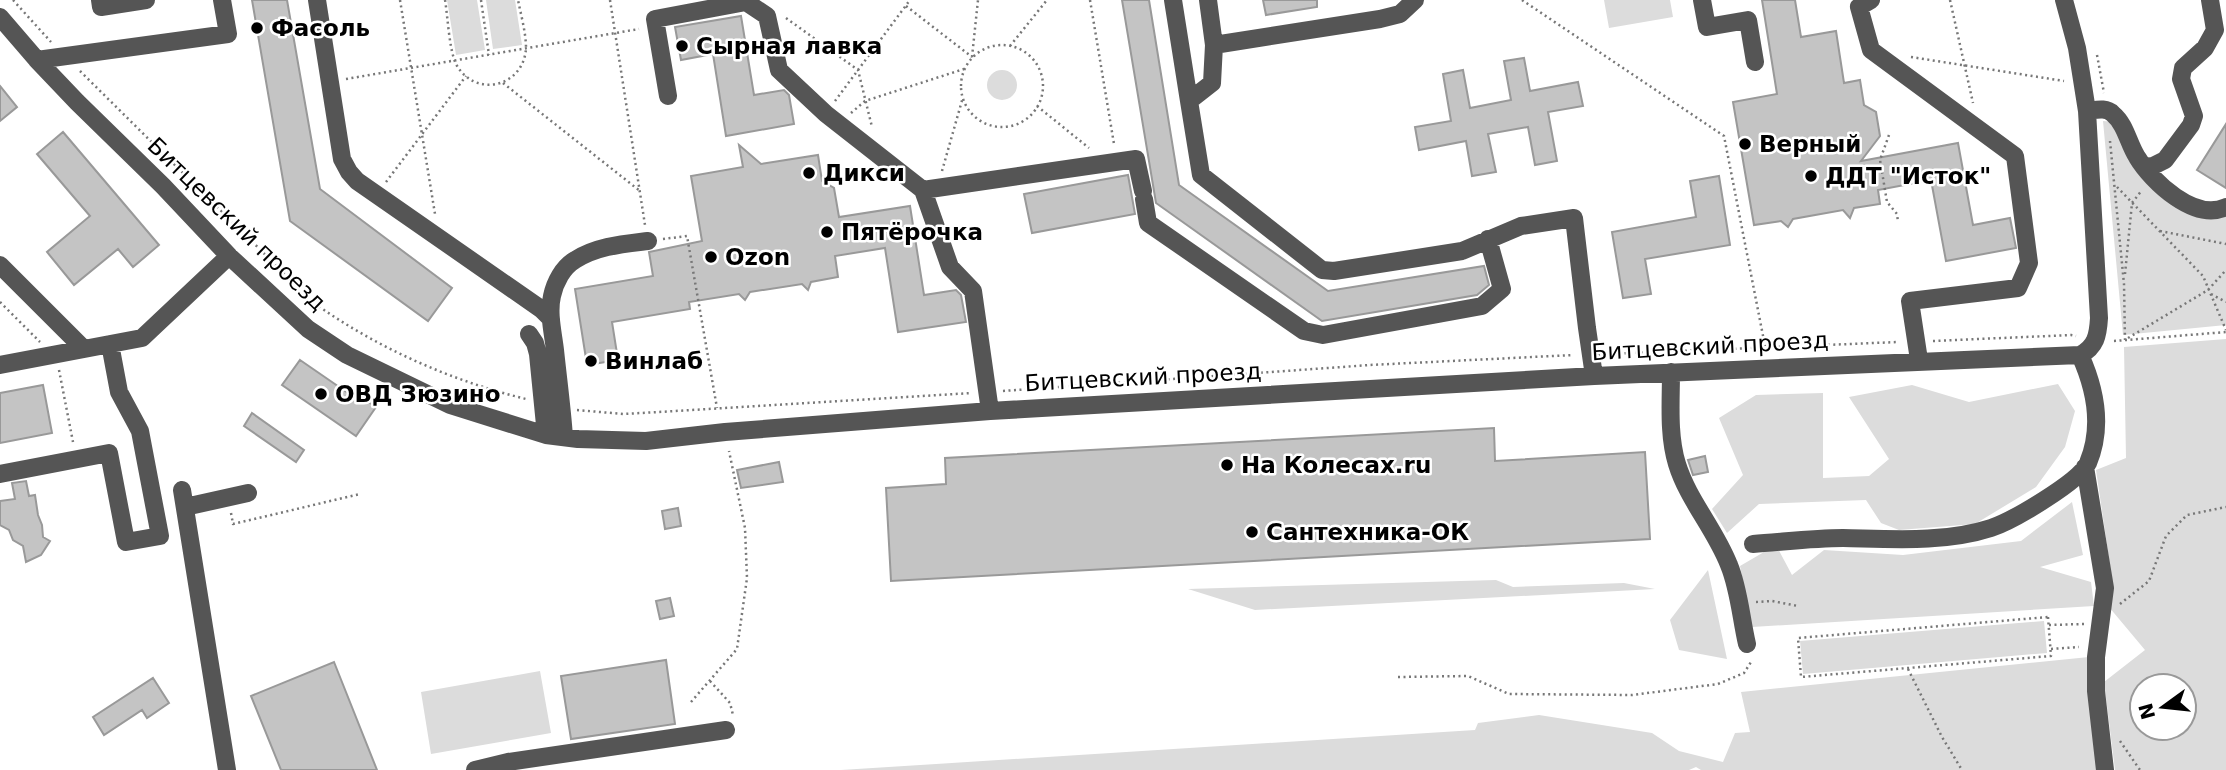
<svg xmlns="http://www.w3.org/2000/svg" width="2226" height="770" viewBox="0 0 2226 770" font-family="'DejaVu Sans',sans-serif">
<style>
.green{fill:#dcdcdc;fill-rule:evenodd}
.building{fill:#c4c4c4;stroke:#999;stroke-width:2}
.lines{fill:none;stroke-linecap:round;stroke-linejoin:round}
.path{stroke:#777;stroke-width:2.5;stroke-dasharray:2 3.5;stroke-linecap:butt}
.minor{stroke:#555;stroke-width:18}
.poi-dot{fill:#000;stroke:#fff;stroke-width:2.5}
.labels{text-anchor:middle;stroke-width:5;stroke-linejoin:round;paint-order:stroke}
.poi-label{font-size:23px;font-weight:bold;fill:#000;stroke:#fff;text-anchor:start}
.street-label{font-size:23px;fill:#000;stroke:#fff}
</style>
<rect width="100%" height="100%" fill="#fff"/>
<path class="green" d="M447 0H477L485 50 456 55Z
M486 0H515L522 45 493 49Z
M1604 0H1670L1673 17 1609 28Z
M987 85a15 15 0 1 1 30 0a15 15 0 1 1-30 0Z
M2103 121 2115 122 2154 183 2226 211V325L2123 335Z
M2226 339V770H2115L2104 682 2145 650 2109 607 2113 586 2096 470 2126 458 2124 347ZM2142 686H2184V728H2142Z
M2058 384 2075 411 2065 447 2036 487 1975 524 1899 530 1881 523 1866 500 1759 504 1727 533 1712 509 1743 475 1719 418 1756 395 1823 393V478L1869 476 1889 459 1849 397 1912 385 1969 402Z
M2072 502 2083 555 2040 567 2091 582 2094 606 1752 627 1740 566 1776 545 1792 575 1824 550 1903 555 2021 541Z
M1708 570 1727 659 1679 650 1670 620Z
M1496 580 1513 587 1624 583 1655 589 1255 610 1188 589Z
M2044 621 2047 653 1803 674 1800 641Z
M2089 657 2097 770H1701L1696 767 1689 770H841L1475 730 1478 723 1539 715 1652 733 1679 751 1723 762 1735 733 1750 732 1741 692Z
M540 671 551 733 431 754 421 692Z"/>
<path class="building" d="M252 0H287L320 189 452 288 428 321 290 221Z
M1122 0H1149L1179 185 1328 291 1484 266 1489 285 1477 295 1322 321 1156 203Z
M1263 0H1317V7L1266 15Z
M1762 0H1795L1801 37 1836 31 1844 83 1860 80 1864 105 1876 112 1880 136 1861 161 1958 143 1973 225 2010 218 2016 248 1946 261 1931 180 1878 190 1880 204 1854 208 1850 218 1843 210 1793 219 1788 227 1781 221 1754 225 1733 102 1777 94Z
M741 16 754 95 784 90 789 95 794 124 726 136 713 54 681 60 675 27Z
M1524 58 1530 91 1578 82 1583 106 1548 112 1557 161 1535 165 1528 127 1488 134 1496 172 1472 176 1466 141 1419 150 1415 127 1451 121 1443 74 1463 70 1470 108 1511 100 1504 61Z
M0 86 17 107 0 121Z
M2226 124V188L2197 170Z
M63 132 159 245 133 267 118 249 74 285 47 252 90 216 37 154Z
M739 145 761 164 818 155 822 181 834 188 839 217 910 206 924 295 956 290 961 295 966 322 898 332 885 248 835 256 838 277 811 282 808 290 802 284 750 292 745 300 739 294 689 302 690 309 612 322 618 360 587 365 575 289 653 276 649 252 702 241 691 176 743 167Z
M1128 175 1135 214 1032 233 1024 194Z
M1719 176 1730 245 1645 259 1651 294 1623 298 1612 232 1696 217 1690 181Z
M300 360 361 402 364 399 376 407 356 436 282 385Z
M43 385 52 433 0 443V393Z
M252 413 304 450 296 462 244 426Z
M1494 428 1495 461 1645 452 1650 539 891 581 886 488 946 484 945 458Z
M1705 456 1708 472 1693 475 1688 460Z
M779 462 783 482 741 488 737 470Z
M26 481 29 496 35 495 38 515 42 525 43 537 50 541 41 555 26 562 23 546 13 540 9 530 0 525V501L15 499 12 483Z
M678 508 681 526 665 529 662 511Z
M670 598 674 616 660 619 656 601Z
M666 660 675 724 571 739 561 676Z
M334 662 377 770H281L251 696Z
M153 678 169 703 147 718 142 710 104 735 93 717Z"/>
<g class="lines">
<path class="path" d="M13 0 51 42
M400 0 435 214
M445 0C448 18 449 49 456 64 475 99 524 87 526 48 526 33 521 15 518 0
M481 0 489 55
M610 0 645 225
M1090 0 1114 144
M1522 0 1724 136 1765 346
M1950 0 1973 103
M906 6 972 57
M786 18 858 70 872 127
M961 86a41 41 0 1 1 82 0a41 41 0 1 1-82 0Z
M1010 46 1047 0
M2097 55 2104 93
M972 57 978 0
M1911 57 2064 81
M80 71 314 303C377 348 452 381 526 399
M346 79 639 29
M503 83 640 191
M835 101 910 0
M1037 106 1089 148
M851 113 865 101 964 69
M1889 135 1880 160 1887 202 1897 214 1898 222
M2110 141 2124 284 2125 340
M942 171 963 97
M386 182 466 76
M2117 187 2203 276 2226 330
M2160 231 2226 244
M663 239 687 236 717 408
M2125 274 2132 203 2142 190
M2211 294 2226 302
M0 302 40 342
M2128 338 2208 290 2226 270
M1933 341 2071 335 2076 336
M2114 341 2226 332
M1608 354 1898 342
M59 370 73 442
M1003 391 1370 365 1573 355
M577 410 623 414 659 412 972 393
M231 513 233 524 360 494
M1756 602 1772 601 1798 606
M2120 604 2149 581 2166 536 2187 515 2226 507
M2048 617 2051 656 1801 677 1798 638Z
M2049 625 2084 624
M2051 649 2079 647
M1908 669 1942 737 1962 770
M1398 677 1468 676 1509 694 1632 695 1718 684 1744 673 1751 662
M710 681 730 703 733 715
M691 702 737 649 747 578 745 528 729 451
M2120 741 2140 770"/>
<path class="minor" d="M100 0 101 7 146 0
M317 0 342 159 349 172 357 181 541 309 551 319
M1173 0 1189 101
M1208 0 1214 45
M1415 0 1400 14 1380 19 1214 45 1212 83 1189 101 1201 175 1322 270 1334 271 1462 251 1521 226 1574 218 1587 328 1594 376
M1702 0 1707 27 1748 20 1755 62
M1871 0 1859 7 1871 50 2015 156 2029 263 2018 288 1910 301 1919 360
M0 17 37 60 77 102 163 186 229 256 308 329 347 355 450 405 546 435 578 439 646 441 725 432 990 411 1594 376 2080 355C2096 347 2098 335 2099 318L2087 111 2077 48 2064 0
M37 60 228 34 222 0
M668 96 655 19 746 2 767 16 779 70 826 114 923 190
M2087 111C2096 110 2106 107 2113 114 2126 125 2128 143 2137 157 2152 182 2195 222 2226 207
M2146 167 2153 166 2165 160 2191 125 2194 116 2181 79 2183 68 2205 48 2215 30 2210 0
M1144 199 1148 223 1304 331 1323 335 1482 306 1502 289 1488 239
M0 265 84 349
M529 334 535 343 538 354 546 435
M0 365 142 338 229 256
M1671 372C1671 401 1668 435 1677 464 1688 500 1715 529 1729 565 1739 589 1741 618 1747 644
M990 411 973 291 950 267 923 190 1136 159 1143 191
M564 437C562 408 558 379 555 350 553 333 548 313 552 296 555 282 563 267 575 260 597 246 623 244 648 241
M2085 467 2105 588 2096 657V691L2105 770
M0 474 109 453 126 542 160 536 140 431 119 392 110 344
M182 490 227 770
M185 507 248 493
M1753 544C1783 542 1813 538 1843 538 1892 539 1945 543 1991 528 2012 521 2079 482 2088 463 2103 427 2095 388 2080 355
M475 770 508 762 726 730"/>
</g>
<g class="poi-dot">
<circle cx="257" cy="28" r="7"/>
<circle cx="682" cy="46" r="7"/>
<circle cx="1745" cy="144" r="7"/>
<circle cx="809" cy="173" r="7"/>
<circle cx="1811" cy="176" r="7"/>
<circle cx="827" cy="232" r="7"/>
<circle cx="711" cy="257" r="7"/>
<circle cx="591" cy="361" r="7"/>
<circle cx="321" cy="394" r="7"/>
<circle cx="1227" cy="465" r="7"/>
<circle cx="1252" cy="532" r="7"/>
</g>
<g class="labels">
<g class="poi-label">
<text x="271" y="36">Фасоль</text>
<text x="696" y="54">Сырная лавка</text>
<text x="1759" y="152">Верный</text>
<text x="823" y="181">Дикси</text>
<text x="1825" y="184">ДДТ "Исток"</text>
<text x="841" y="240">Пятёрочка</text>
<text x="725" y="265">Ozon</text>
<text x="605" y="369">Винлаб</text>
<text x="335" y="402">ОВД Зюзино</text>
<text x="1241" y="473">На Колесах.ru</text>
<text x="1266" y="540">Сантехника-ОК</text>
</g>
<g class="street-label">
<text transform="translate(237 224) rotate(44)" y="8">Битцевский проезд</text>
<text transform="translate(1710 346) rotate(-3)" y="8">Битцевский проезд</text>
<text transform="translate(1143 377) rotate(-3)" y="8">Битцевский проезд</text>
</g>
</g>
<g transform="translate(2163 707) rotate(255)"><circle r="33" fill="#ffffff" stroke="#999999" stroke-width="2"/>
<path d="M0-5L12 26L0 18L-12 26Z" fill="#000000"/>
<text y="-10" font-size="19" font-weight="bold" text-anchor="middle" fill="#000000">N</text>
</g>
</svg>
